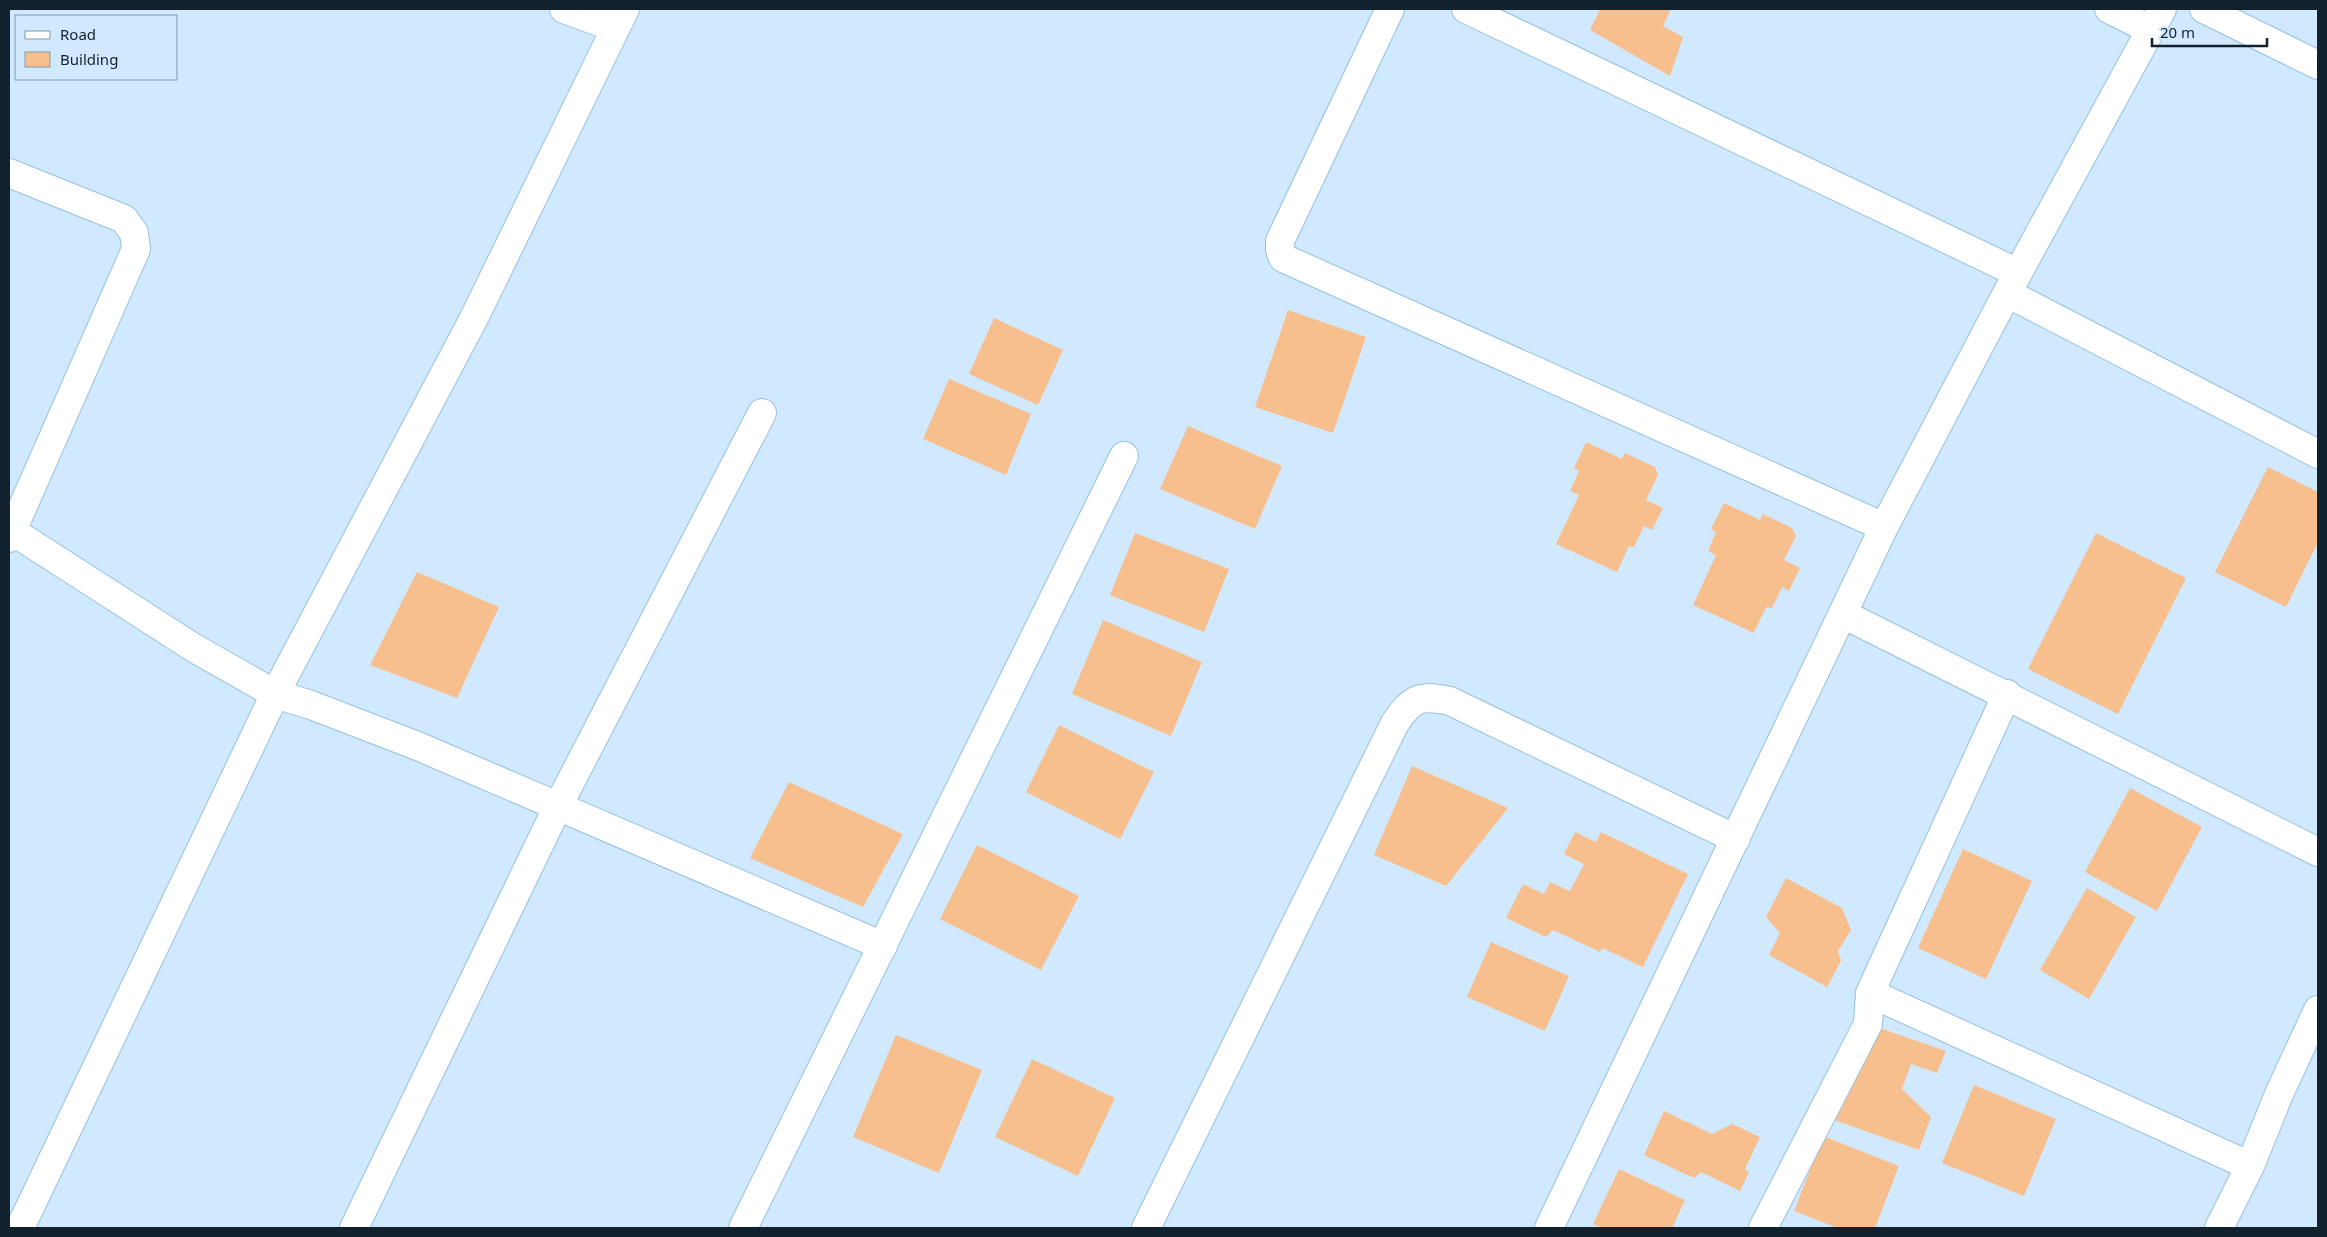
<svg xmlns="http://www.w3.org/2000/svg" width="2327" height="1237" viewBox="0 0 2327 1237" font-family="'Noto Sans',sans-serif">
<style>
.building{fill:#f8bf8e}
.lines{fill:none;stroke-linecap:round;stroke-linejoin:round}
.minor-casing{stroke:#96c0e1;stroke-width:30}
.minor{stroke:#fff;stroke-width:28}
</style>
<rect width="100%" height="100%" fill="#d0e9fe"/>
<path class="building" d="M1600 9H1671L1663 26 1683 37 1670 76 1590 30Z
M1288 310 1366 337 1333 433 1255 407Z
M994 318 1063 350 1038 405 969 374Z
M949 379 1031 414 1006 475 923 439Z
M1188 426 1282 466 1255 529 1160 489Z
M1586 442 1622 459 1625 453 1655 467 1658 475 1646 500 1663 508 1652 530 1644 526 1634 547 1629 546 1617 572 1556 544 1579 495 1570 491 1579 471 1574 468Z
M2268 467 2318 492V542L2286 607 2215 572Z
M1724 503 1760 520 1763 514 1792 528 1796 536 1784 560 1800 568 1789 591 1782 587 1772 608 1766 607 1754 633 1693 605 1716 555 1708 551 1716 532 1711 529Z
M1135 533 1229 569 1204 632 1110 595Z
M2096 533 2186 578 2118 714 2028 669Z
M417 572 499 607 457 698 370 665Z
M1103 620 1202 662 1171 736 1072 694Z
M1059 725 1154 772 1120 839 1026 792Z
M1412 766 1508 808 1446 886 1374 855Z
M789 782 903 834 863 907 750 858Z
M2130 788 2202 827 2157 911 2085 872Z
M1575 832 1596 842 1601 832 1688 874 1643 967 1602 948 1600 952 1553 930 1546 937 1506 918 1523 884 1544 894 1550 882 1570 891 1584 864 1564 854Z
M977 845 1079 896 1041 970 940 919Z
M1963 849 2032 881 1986 979 1918 948Z
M1786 878 1842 908 1851 930 1838 951 1841 961 1827 987 1769 955 1780 933 1766 917Z
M2087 888 2136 917 2089 999 2040 970Z
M1491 942 1569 976 1545 1031 1467 997Z
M1868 1024 1946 1051 1937 1073 1911 1064 1902 1089 1931 1117 1919 1150 1834 1120Z
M896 1035 982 1070 939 1173 853 1137Z
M1032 1059 1115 1098 1078 1176 995 1137Z
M1974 1085 2056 1119 2024 1196 1942 1163Z
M1664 1111 1712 1134 1732 1124 1760 1137 1745 1169 1749 1172 1740 1191 1701 1172 1694 1178 1644 1155Z
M1823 1136 1899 1166 1875 1228H1838L1794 1211Z
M1619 1169 1685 1200 1672 1228H1602L1593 1224Z"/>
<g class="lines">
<g class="minor-casing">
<path id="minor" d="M564 9 616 28
M1390 9 1280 241V250L1283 258 1884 527
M1466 9 2018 273
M2109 9 2151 30
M2204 9 2318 65
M9 173 124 219 134 233 136 249 9 538
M2007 293 2318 454
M9 529 194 648 275 694 311 705 420 747 883 946
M1843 614 2318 852
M1870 993 2250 1166
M20 1228 275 694 474 318 625 9
M354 1228 558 806 762 413
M743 1228 1124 456
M1146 1228 1395 723C1413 697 1419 695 1450 701L1736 839
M1549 1228 1884 527 2007 293 2162 9
M1763 1228 1868 1024 1870 993 2007 694
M2219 1228 2250 1166 2279 1094 2318 1010"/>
</g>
<use href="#minor" class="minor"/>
</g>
<rect width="2327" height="1237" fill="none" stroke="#11212d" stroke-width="20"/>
<rect x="15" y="15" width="162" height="65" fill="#d0e9fe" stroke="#8499aa"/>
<rect x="25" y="31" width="25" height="8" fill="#ffffff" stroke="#8499aa"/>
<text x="60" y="40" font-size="15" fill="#11212d">Road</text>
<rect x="25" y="52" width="25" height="15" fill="#f8bf8e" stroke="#8499aa"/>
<text x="60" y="65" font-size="15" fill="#11212d">Building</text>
<path d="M2152 38v8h115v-8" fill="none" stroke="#11212d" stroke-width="2.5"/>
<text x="2160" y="38" font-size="15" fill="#11212d" stroke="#d0e9fe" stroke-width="4" paint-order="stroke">20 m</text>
</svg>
